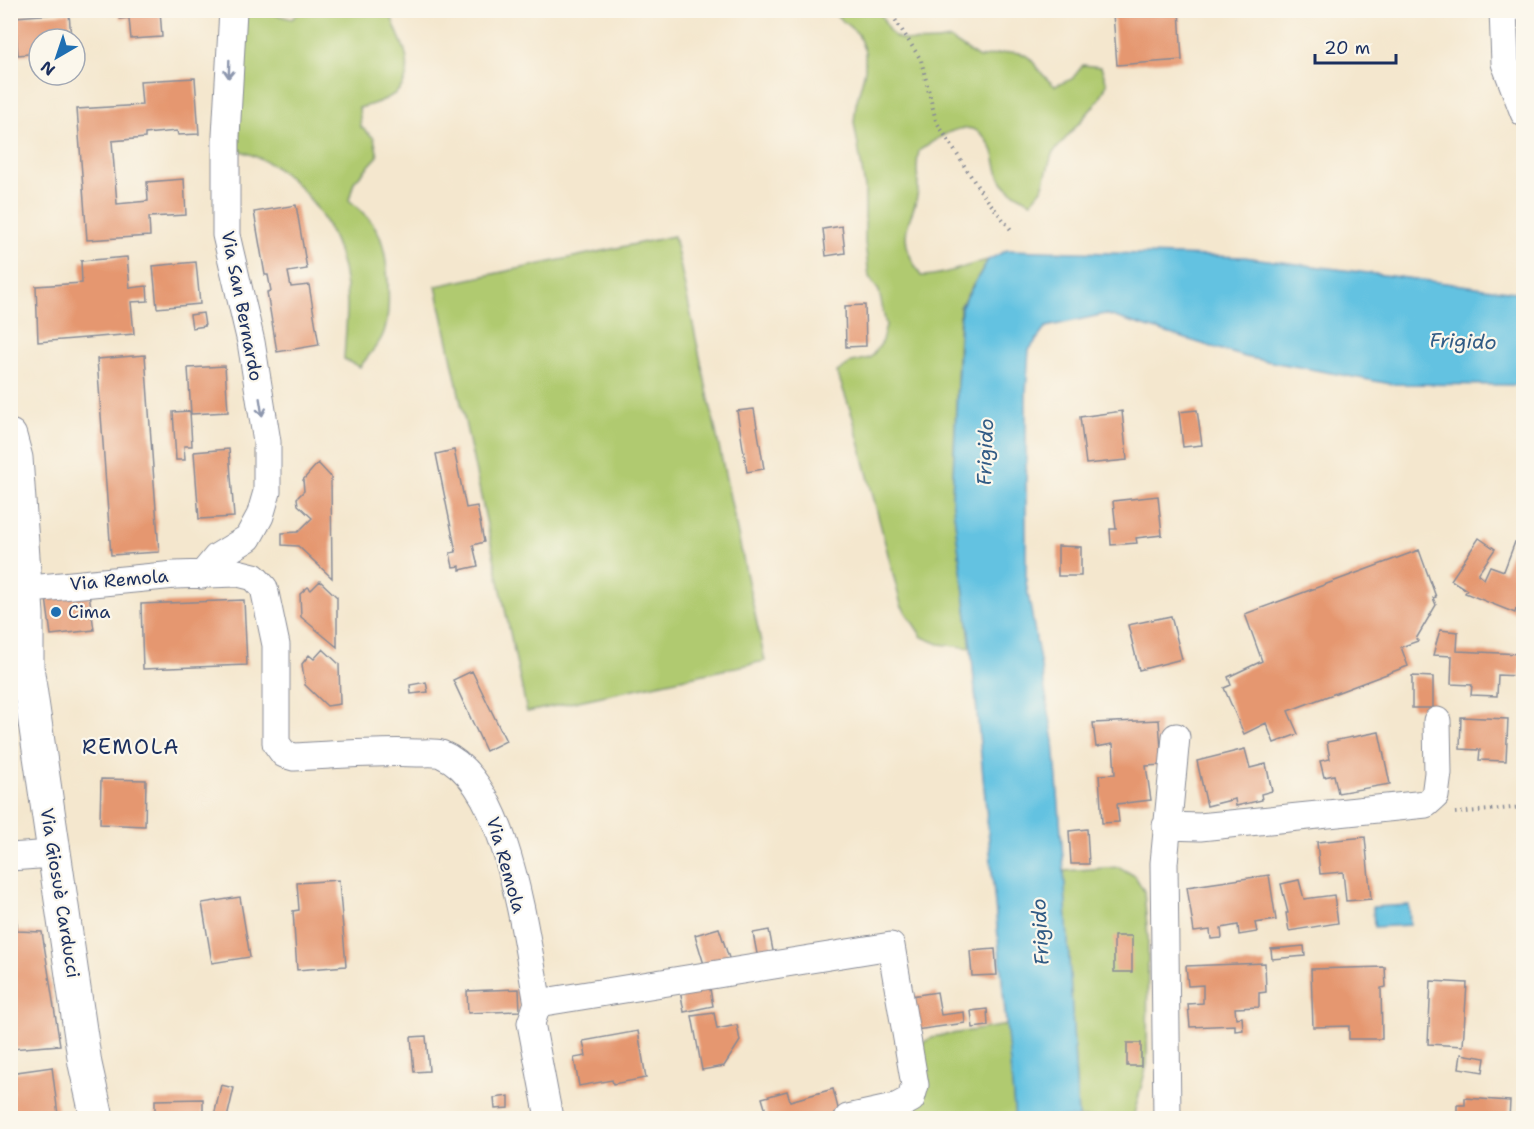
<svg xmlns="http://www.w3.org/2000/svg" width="1534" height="1129" viewBox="0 0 1534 1129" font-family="'Shantell Sans',sans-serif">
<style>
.green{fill:#b0ca70;stroke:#667c67;stroke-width:1.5}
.water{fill:#63c2e1;stroke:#3f78a0;stroke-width:1.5}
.building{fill:#e5976f}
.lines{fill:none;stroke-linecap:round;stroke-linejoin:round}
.minor-casing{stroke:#888b96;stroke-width:29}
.secondary-casing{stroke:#888b96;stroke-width:35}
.path{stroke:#888b96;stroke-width:4;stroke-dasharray:1.5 4.5;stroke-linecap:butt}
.minor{stroke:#fff;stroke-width:27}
.secondary{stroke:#fff;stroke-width:33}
.oneway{stroke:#8d97ae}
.poi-dot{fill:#1f6fb2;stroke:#fbf7ec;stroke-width:2}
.labels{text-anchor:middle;stroke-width:4.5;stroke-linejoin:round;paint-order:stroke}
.street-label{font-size:18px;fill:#1b2f5e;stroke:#fbf7ec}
.poi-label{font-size:18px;fill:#1b2f5e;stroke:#fbf7ec;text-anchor:start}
.water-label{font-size:20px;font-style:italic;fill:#315b85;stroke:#fbf7ec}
.quarter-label{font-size:21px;letter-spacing:1.5px;fill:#1b2f5e;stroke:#fbf7ec}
</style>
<rect width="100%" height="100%" fill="#fbf7ec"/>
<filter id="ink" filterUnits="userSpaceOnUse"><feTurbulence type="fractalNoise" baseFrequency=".0167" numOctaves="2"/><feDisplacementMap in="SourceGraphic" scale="12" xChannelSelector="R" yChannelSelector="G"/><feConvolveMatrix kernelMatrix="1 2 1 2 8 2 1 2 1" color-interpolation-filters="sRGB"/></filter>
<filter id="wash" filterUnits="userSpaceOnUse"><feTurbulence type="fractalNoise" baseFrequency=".008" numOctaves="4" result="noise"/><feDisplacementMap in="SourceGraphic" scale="24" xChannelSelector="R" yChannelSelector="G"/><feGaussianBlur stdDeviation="1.35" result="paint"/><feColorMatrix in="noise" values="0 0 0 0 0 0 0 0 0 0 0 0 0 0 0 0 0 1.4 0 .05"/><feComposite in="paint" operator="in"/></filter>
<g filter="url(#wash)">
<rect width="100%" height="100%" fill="#f4e7ce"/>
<path class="green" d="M241 11H262L292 19 301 11H390C393 25 400 37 405 51 416 90 390 100 359 108L361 127 374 138 378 156 354 182 349 200C358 208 369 217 375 227 389 247 393 314 382 337 377 347 367 357 360 367L344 359C345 341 347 322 347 304 346 236 305 170 238 150Z
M831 11H879C883 17 886 26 890 32 900 45 936 42 950 39L979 58C996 55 1021 45 1033 62 1042 73 1043 77 1055 86L1072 79 1083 65 1101 67 1107 84 1099 100 1052 154 1042 189 1031 202C1021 197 1007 190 1001 180 996 170 996 158 992 149 974 110 942 135 919 151 915 167 918 173 918 188 918 201 912 211 908 224 902 244 911 260 921 276 944 276 966 265 988 260L960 307 952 498 971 648 939 644 922 637 901 605 853 418 837 372 852 362 870 358 881 344 886 325 879 291 869 277 865 242V188L854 122 856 104 865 70V52L858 34Z
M674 236 765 661 527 712 436 286Z
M1119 867 1135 876 1144 891 1148 938 1147 1065 1133 1118H1078L1064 871Z
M1007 1025 1015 1118H871L917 1106V1047L932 1037Z"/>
<path class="water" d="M1007 250 1244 257 1523 293V385L1391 384 1245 357 1105 314 1046 327 1029 350 1026 393V582L1054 741 1064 871 1078 1118H1015L971 648 952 498 961 307 988 260Z
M1409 905 1410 925 1374 927 1373 907Z"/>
<g id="blocks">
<path class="building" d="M119 10H160L162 37 131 39 129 18 120 19Z
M1166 10H1179L1182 60 1117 65 1113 14Z
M69 13 71 39H39V53L18 55 15 17Z
M195 78 199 134 178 135 177 131 145 134V138L112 141 117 204 148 201 147 182 184 179 186 215 149 217 150 236 87 240 77 109 142 105 140 81Z
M296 205 307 269 288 272 291 287 309 285 319 345 277 352 267 292 271 291 268 275H265L254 212Z
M842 226 845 253 826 256 823 229Z
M127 257 130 288 147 286 148 301 131 302 134 334 38 342 36 286 82 283 81 261Z
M196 262 200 304 157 308 153 266Z
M865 305 866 346 846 347 845 306Z
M203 313 205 326 192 328 190 315Z
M145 355 159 552 111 555 97 359Z
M225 366 228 412 191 414 188 368Z
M754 409 764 469 747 472 737 411Z
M1197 410 1202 445 1183 447 1179 412Z
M190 411 192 446H184L185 460H176L173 412Z
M1122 411 1127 460 1086 464 1080 417Z
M229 449 234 517 199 519 194 452Z
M454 450 466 508 477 506 484 542 473 545 478 566 460 570V566L453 567 450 553 456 552 436 454Z
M318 463 331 477 332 578 298 546 282 545V533L298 532 312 518 298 505 297 498 304 491 303 480Z
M1158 496 1162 535 1136 538 1137 543 1111 545 1110 529H1116L1113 501Z
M1479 538 1495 549 1478 574 1484 579 1490 566 1504 571 1515 542 1524 545V612L1516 609 1515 613 1465 593 1467 590 1451 580Z
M1058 546 1081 547V576H1058Z
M1419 550 1436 597 1433 598 1436 605 1416 639 1418 641 1401 647 1408 666 1288 711 1298 734 1274 743 1266 723 1244 734 1224 688 1231 685 1228 677 1262 661 1245 614Z
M320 581 337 597V647L301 617 300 594 308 587 311 590Z
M89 593 94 630 51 635 46 598Z
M244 600 247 665 143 669 141 604Z
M1171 616 1182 659 1139 670 1128 625Z
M1440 630 1458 632 1457 651 1521 654 1520 676 1498 675 1497 696 1471 695 1472 685 1451 684 1452 656 1433 655Z
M323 649 339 664 340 704 327 706 305 685 302 664 309 655 314 659Z
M472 671 506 741 486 751 453 680Z
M1412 676 1433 677V708H1412Z
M426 682 428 692 411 694 410 685Z
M1461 717 1508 719 1506 761 1479 760 1480 750 1460 749Z
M1159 720 1162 765 1146 766 1151 800 1117 804 1119 822 1102 823 1099 775 1115 774 1113 744 1096 747 1093 723Z
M1379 732 1390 784 1338 793 1334 775 1324 777 1320 761 1330 759 1327 742Z
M1245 749 1250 768 1266 764 1272 791 1261 794 1262 800 1236 806 1235 799 1207 806 1197 761Z
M101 779 146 780 145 826 100 824Z
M1087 829 1089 864H1071L1069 831Z
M1365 837 1371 899 1346 901 1343 872 1320 874 1317 842Z
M1269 875 1276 920 1255 923 1257 932 1239 935 1238 925 1221 928 1222 938 1211 939 1210 930 1194 932 1187 887Z
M339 880 346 966 297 970 293 911 299 910 297 883Z
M1299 880 1304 899 1334 895 1338 923 1289 931 1286 913H1288L1281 884Z
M240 897 250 957 212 963 202 903Z
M17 923V931L42 932 60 1045 11 1049 10 924Z
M719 928 731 964 706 971 695 935Z
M769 930 774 956 758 959 753 933Z
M1114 936H1132V972H1114Z
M1304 946 1305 956 1272 959 1271 949Z
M995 949 997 975 972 976 970 951Z
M1265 963 1266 992 1259 993V1007L1235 1008 1236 1018 1242 1017 1243 1030 1235 1031V1025L1190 1027 1188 1004 1203 1003V985L1188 986 1186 966Z
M1385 967 1386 987 1381 988 1382 1039H1349V1026L1313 1027 1311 969Z
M1431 981 1467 983 1463 1046 1428 1044Z
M709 983 713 1006 684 1012 680 989Z
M519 989 520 1011 468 1013 467 991Z
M937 992 941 1015 964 1012 965 1023 916 1030 911 996Z
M987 1009 988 1026 973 1028 971 1011Z
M714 1013 717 1029 737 1025 740 1041 724 1066 702 1070 692 1016Z
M638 1031 646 1078 613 1084 612 1080 579 1086 574 1058 586 1056 583 1041Z
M426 1036 429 1071 414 1072 411 1037Z
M1127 1043H1141V1066H1127Z
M1461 1054 1485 1058 1483 1072 1459 1068Z
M52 1067 58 1115 18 1118 16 1111 10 1112V1094L14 1093 10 1073Z
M221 1085 234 1088 227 1118 214 1116Z
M833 1089 840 1116 831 1118H768L762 1098 787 1091 790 1101Z
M509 1096V1108L495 1109 494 1098Z
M1465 1098 1510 1101 1509 1118H1457V1105H1465Z
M203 1099V1118H155V1100Z"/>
</g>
</g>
<g filter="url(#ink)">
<use href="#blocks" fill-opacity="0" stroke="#888b96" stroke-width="1.5"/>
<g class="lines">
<g class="minor-casing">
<path id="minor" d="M1503 10 1505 63 1524 113
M202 575 217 557 248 538 260 516 267 492V442L251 342 226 235V136L233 10
M10 591 175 575 238 573 254 577 264 588 276 645V743L284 754 294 757C336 755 377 751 418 753 425 753 435 752 441 754 509 782 525 938 538 1003L891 946 915 1085 911 1099 894 1108 848 1118
M1166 826 1200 827 1426 804 1435 796 1438 773 1437 721
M10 857 52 854
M538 1003 531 1023 549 1118
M1167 1118 1164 863 1176 737"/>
</g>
<g class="secondary-casing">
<path id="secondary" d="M10 436 16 458 27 614V667L85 1064 97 1118"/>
</g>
<path class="path" d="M889 10 921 60 936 121 979 189 1012 231
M1455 813 1524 807"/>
<use href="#minor" class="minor"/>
<use href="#secondary" class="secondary"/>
</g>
<defs><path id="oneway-shaft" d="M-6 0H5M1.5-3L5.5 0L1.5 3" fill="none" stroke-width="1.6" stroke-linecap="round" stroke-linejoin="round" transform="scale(1.5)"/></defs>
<g class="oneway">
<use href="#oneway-shaft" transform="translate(229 69) rotate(92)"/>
<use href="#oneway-shaft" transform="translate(261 407) rotate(81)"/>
</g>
</g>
<circle class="poi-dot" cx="56" cy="612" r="6"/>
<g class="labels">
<g class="street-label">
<text transform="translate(242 306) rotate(79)" y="6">Via San Bernardo</text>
<text transform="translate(119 580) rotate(-5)" y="6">Via Remola</text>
<text transform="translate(506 865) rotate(74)" y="6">Via Remola</text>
<text transform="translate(60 893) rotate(81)" y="6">Via Giosuè Carducci</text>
</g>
<g class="poi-label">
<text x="68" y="618">Cima</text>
</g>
<g class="water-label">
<text transform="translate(1463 341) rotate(2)" y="7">Frigido</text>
<text transform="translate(985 452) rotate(-88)" y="7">Frigido</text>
<text transform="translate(1040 932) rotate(-93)" y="7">Frigido</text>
</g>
<g class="quarter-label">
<text x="131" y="754">REMOLA</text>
</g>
</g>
<rect width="1534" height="1129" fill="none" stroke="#fbf7ec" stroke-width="36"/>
<g transform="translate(57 57) rotate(219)"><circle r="28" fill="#fbf7ec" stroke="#a1a7b3" stroke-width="1.5"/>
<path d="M0-4.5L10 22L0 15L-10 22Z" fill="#1f6fb2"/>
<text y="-9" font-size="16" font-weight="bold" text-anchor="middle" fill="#1b2f5e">N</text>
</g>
<path d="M1315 54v9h81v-9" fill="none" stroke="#1b2f5e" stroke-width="3"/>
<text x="1324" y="54" font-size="18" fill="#1b2f5e" stroke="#fbf7ec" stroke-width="4.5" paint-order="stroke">20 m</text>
</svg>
